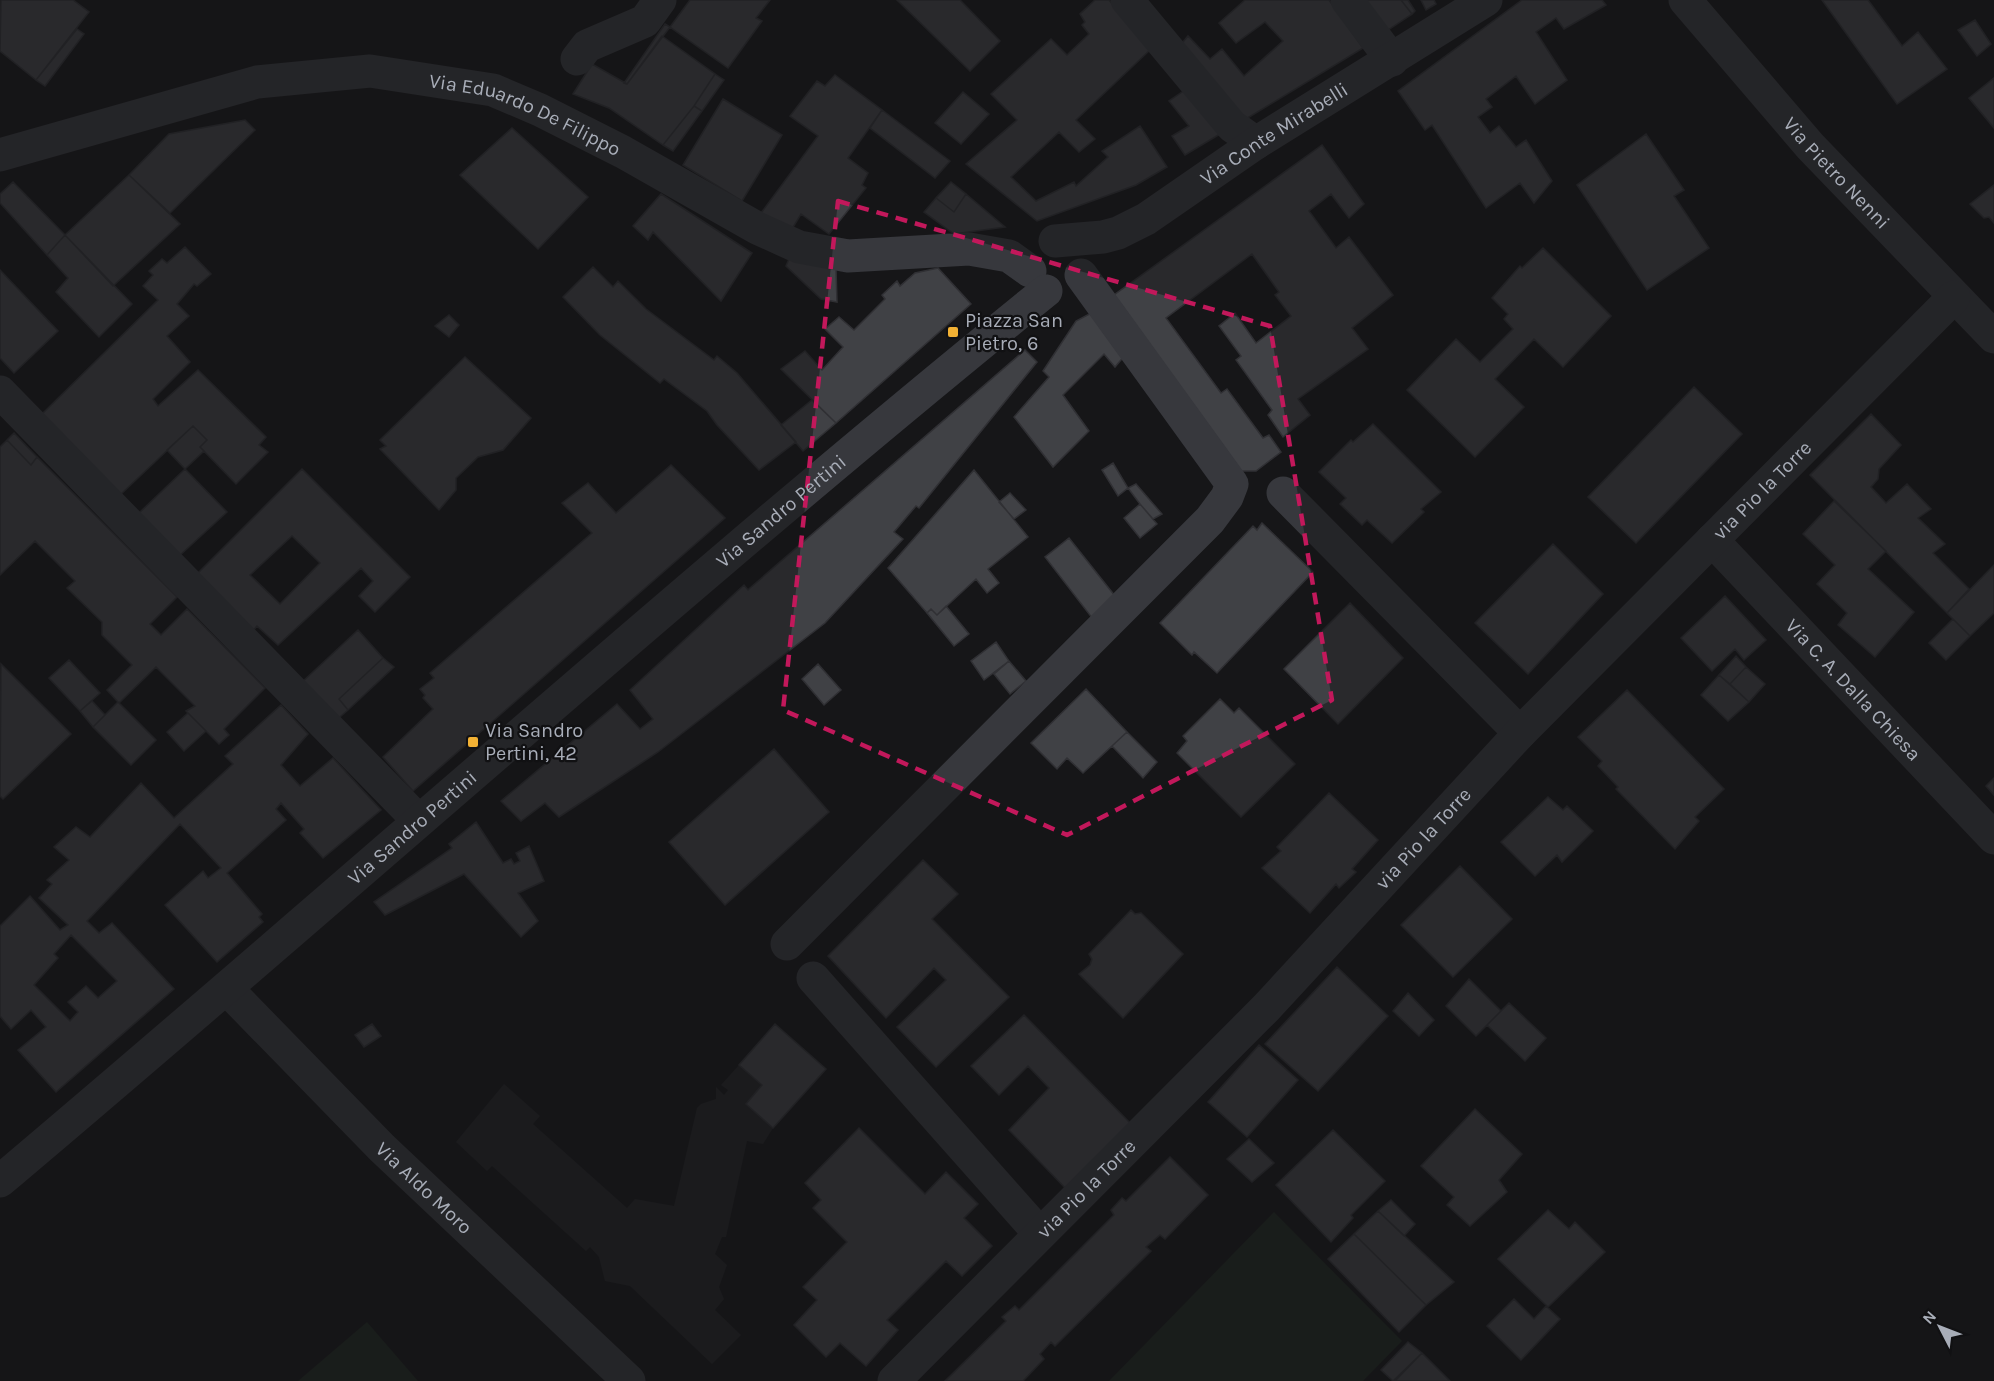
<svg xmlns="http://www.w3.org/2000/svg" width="1994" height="1381" viewBox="0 0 1994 1381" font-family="Karla,sans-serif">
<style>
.built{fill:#222225}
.green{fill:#1e261f}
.building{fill:#404145;stroke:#303034;stroke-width:1.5;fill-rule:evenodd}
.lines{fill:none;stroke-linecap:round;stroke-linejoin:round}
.minor{stroke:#37383d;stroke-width:33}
.marked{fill:none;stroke:#c2185b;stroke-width:4.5;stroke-dasharray:12 8;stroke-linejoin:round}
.poi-dot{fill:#f2b134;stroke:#111113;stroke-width:2}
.labels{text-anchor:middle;stroke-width:4.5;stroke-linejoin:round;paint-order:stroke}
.street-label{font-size:20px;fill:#a8adb8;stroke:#111113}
.poi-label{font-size:20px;fill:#a8adb8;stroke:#111113;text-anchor:start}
</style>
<rect width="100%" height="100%" fill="#161618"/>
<path class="built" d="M739 1065 762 1085 746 1104 773 1128 763 1144 747 1141 726 1237H722L715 1254 727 1265 719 1287 724 1299 715 1310 741 1335 712 1364 630 1286 605 1281 599 1257 590 1247 586 1251 492 1166 487 1171 456 1142 504 1084 540 1116 533 1124 627 1208 635 1199 674 1206 697 1108 701 1104 716 1099V1087L724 1095 728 1090 721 1085Z"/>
<path class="green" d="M1274 1212 1402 1341 1363 1381H1109Z
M367 1322 418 1381H298Z"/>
<path class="building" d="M1 0H73L89 12 36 80 0 51Z
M690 0H770L756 18 762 21 728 68 670 27Z
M897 0H960L1000 41 970 71Z
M1095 0H1109L1151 49 1076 120 1095 139 1079 152 1059 132 1011 177 1036 201 1074 182 1076 186 1108 157 1102 151 1140 126 1167 167 1136 185 1037 221 966 164 1017 120 991 94 1051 39 1067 55 1089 34 1082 25 1085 22 1080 14Z
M1245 0H1329L1363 48 1241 122 1178 48 1188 36 1210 59 1222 49 1244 76 1283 41 1265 22 1236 43 1219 23Z
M1361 0H1401L1412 14 1385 32Z
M1401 0H1408L1415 11 1412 14Z
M1421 0H1434L1436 4 1426 10Z
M1522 0H1602L1606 5 1564 29 1556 18 1536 32 1567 80 1535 104 1516 76 1486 99 1492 107 1478 117 1490 133 1499 126 1516 147 1526 140 1552 181 1534 203 1520 183 1486 208 1432 125 1425 130 1398 91Z
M1822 0H1868L1902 46 1918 32 1947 69 1897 104Z
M1975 20 1991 44 1977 56 1958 30Z
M665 24 670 27 627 84 624 83Z
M77 29 84 34 45 86 36 80Z
M662 36 715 74 694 106 663 145 609 108 573 94 592 64 627 84Z
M715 74 724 80 702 111 694 106Z
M835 75 882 110 848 158 868 173 862 185 866 188 829 234 801 214 792 229 761 213 818 136 790 116 817 81 825 86Z
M1994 78V128L1969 98Z
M1188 88 1225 131 1185 155 1172 136 1189 126 1169 101Z
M963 92 989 114 961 144 935 123Z
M723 99 782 135 742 201 683 165Z
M694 106 702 111 673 151 663 145Z
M882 110 950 161 935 178 870 128Z
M245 120 255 130 170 213 129 175 169 134Z
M512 128 588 197 538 249 460 175Z
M1646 134 1684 190 1674 196 1709 248 1647 290 1577 185Z
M1322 145 1364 204 1349 218 1331 194 1309 211 1336 248 1349 237 1393 295 1352 328 1368 349 1298 399 1310 415 1283 437 1268 415 1272 410 1236 360 1241 356 1219 326 1235 313 1256 343 1291 316 1275 295 1279 292 1252 254 1166 318 1221 393 1227 389 1263 438 1269 435 1281 452 1256 471H1241L1114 295Z
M129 175 180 224 113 286 65 235Z
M13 182 65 235 47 255 0 203V194Z
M951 182 966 194 954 212 936 198Z
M1994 185V223L1989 217 1984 218 1970 204Z
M661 194 752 253 721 301 653 232 648 240 633 226Z
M966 194 1005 227 954 234 924 212 936 198 954 212Z
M65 235 132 304 99 337 56 292 68 278 47 255Z
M185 247 211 274 197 286 194 284 177 304 189 316 167 336 190 362 153 399 158 406 198 370 266 437 259 445 268 452 236 484 200 447 207 440 193 426 120 495 42 414 158 300 143 286 153 275 149 271 162 259 167 263Z
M1543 248 1611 316 1563 367 1534 339 1495 379 1524 407 1475 457 1407 390 1456 339 1480 362 1513 329 1504 319 1508 314 1492 298 1520 266 1522 268Z
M789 259 836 269 837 302 821 299 786 266Z
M593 267 613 287 618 281 646 309 714 360 717 356 737 373 796 442 759 470 717 425 707 411 664 379 660 383 600 335 563 297Z
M938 268 971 304 836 423 781 369 805 351 822 370 843 347 825 329 839 317 854 330 885 299 882 295 897 281 900 286 915 273Z
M0 270 58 331 14 373 0 358Z
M1097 310 1126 354 1115 367 1104 354 1063 395 1089 431 1053 467 1014 417 1049 377 1043 371 1076 321Z
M449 315 459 325 449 337 435 326Z
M1025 350 1037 362 919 508 916 506 894 532 903 539 825 623 658 752 559 817 545 803 521 821 501 801 617 704 640 729 653 719 630 690 744 585 748 590 750 588Z
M465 357 531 418 503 450 478 457 456 478V490L439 510 380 449 386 446 380 440Z
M1694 387 1742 434 1636 543 1588 497Z
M812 400 836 423 803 451 781 425Z
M1871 414 1901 445 1879 469 1878 479 1871 487 1886 503 1907 484 1931 509 1918 518 1945 544 1933 553 1969 589 1947 613 1810 475Z
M1373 424 1441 492 1421 509 1424 512 1392 543 1367 520 1362 525 1340 504 1346 498 1319 472 1351 440 1353 442Z
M193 426 207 440 200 447 204 451 185 469 167 450Z
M14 433 37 457 31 465 7 440Z
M7 440 31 465 37 457 177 597 150 624 161 635 187 609 265 688 224 729 229 735 219 744 186 711 195 706 156 667 119 703 156 740 131 765 93 727 118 702 107 690 132 665 102 635V622L67 588 75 581 35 541 0 575V447Z
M1113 463 1128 488 1118 496 1102 470Z
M671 465 725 518 413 791 383 757 433 709 423 698 425 695 420 689 434 678 430 673 592 533 562 503 588 483 616 513Z
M185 469 227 512 178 557 138 514Z
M302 469 410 577 375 612 359 596 373 581 361 568 278 645 257 626 251 633 196 575ZM292 536 320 563 280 604 250 575Z
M974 470 1028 537 988 569 999 583 987 593 976 579 937 615 931 609 927 613 888 568Z
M1136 484 1162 514 1153 519 1140 504 1128 488Z
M1010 493 1026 510 1014 519 999 502Z
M1834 501 1886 551 1868 569 1914 612 1875 657 1838 625 1847 613 1817 584 1835 565 1803 534Z
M1140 504 1157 524 1140 538 1124 518Z
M1262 523 1313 572 1217 673 1194 652 1192 655 1160 623 1253 526 1257 530Z
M1069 538 1119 601 1096 623 1045 557Z
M1553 544 1603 594 1528 674 1475 623Z
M1994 565V613L1970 636 1947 613Z
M1725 596 1766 640 1744 660 1735 649 1712 671 1681 638Z
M1350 603 1403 658 1338 724 1284 669Z
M946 606 969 634 954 646 927 613 931 609 937 615Z
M1953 619 1970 636 1946 660 1929 643Z
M358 630 383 658 339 699 348 710 334 722 300 684Z
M996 642 1009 661 984 680 971 661Z
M1736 656 1746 667 1730 684 1719 675Z
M383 658 394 667 348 710 339 699Z
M69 660 100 693 80 711 49 678Z
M1009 661 1026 681 1010 694 994 674Z
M1 664 71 734 3 799 0 796Z
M818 664 841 690 824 705 802 679Z
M1746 667 1765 684 1749 702 1730 684Z
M1719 675 1749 702 1728 721 1701 695Z
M1086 689 1127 732 1083 773 1067 758 1057 769 1031 743Z
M1627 690 1724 789 1695 817 1699 821 1675 849 1616 789 1618 787 1598 766 1602 761 1578 737Z
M1220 699 1234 713 1239 708 1295 764 1241 817 1177 753 1187 741 1183 736Z
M92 701 105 715 93 727 80 711Z
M281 705 308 734 281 765 300 786 333 758 381 810 323 858 300 833 304 829 281 803 276 809 286 820 227 873 262 914 259 917 263 922 217 962 165 905 203 871 208 878 221 868 180 824 87 921 99 933 112 923 174 989 56 1092 18 1050 46 1027 31 1010 11 1029 0 1016V926L30 896 60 930 68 925 39 898 52 884 47 880 69 860 54 847 76 827 90 837 141 783 174 818 233 764 225 756ZM71 935 117 981 98 998 86 986 68 1002 78 1012 70 1021 34 985 58 958 54 954Z
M188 713 206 731 184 751 167 732Z
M1127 732 1157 762 1143 778 1112 746Z
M774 749 829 812 725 905 669 842Z
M1994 778V795L1986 786Z
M1329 793 1378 840 1352 869 1356 872 1339 888 1336 884 1310 913 1262 868 1281 851 1277 847Z
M1548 797 1563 810 1567 806 1593 831 1562 862 1557 855 1535 876 1501 842Z
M476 822 503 863 511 859 514 864 520 861 516 853 529 846 544 881 518 893 538 921 521 937 464 874 385 915 374 902 452 848 449 844Z
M923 860 958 894 932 919 1009 997 936 1067 897 1027 946 980 934 968 886 1018 828 956Z
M1460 866 1512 919 1453 977 1401 925Z
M1131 910 1135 914 1141 913 1183 954 1123 1018 1079 974 1090 965 1092 959 1089 954Z
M1337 967 1388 1016 1318 1091 1265 1044Z
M1469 979 1501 1011 1476 1036 1446 1006Z
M1408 993 1434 1020 1419 1036 1393 1011Z
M1509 1003 1546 1038 1525 1061 1487 1025Z
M1024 1015 1135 1128 1070 1193 1009 1130 1049 1088 1028 1066 999 1095 971 1066Z
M372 1024 381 1036 364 1047 355 1035Z
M775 1024 826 1069 773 1128 746 1104 762 1085 739 1065Z
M1259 1045 1298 1080 1247 1137 1208 1102Z
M1475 1109 1522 1154 1499 1180 1507 1192 1470 1226 1447 1205 1454 1197 1421 1166Z
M859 1128 925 1194 946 1172 978 1204 964 1218 992 1246 962 1276 946 1261 887 1320 898 1330 866 1366 840 1343 826 1357 794 1325 817 1300 803 1287 847 1242 813 1208 821 1200 805 1183Z
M1333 1130 1385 1181 1351 1215 1353 1218 1331 1242 1276 1185Z
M1249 1139 1274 1163 1252 1182 1227 1159Z
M1170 1157 1208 1195 1165 1239 1160 1235 1146 1247 1151 1251 1055 1346 1051 1342 1040 1354 1044 1359 1023 1381H945L1006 1321 1002 1317 1015 1306 1019 1310 1114 1215 1111 1210 1122 1198 1126 1201Z
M1391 1200 1415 1224 1404 1236 1378 1211Z
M1548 1210 1569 1229 1575 1222 1605 1252 1548 1307 1498 1259Z
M1378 1211 1454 1282 1426 1305 1354 1234Z
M1354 1234 1426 1305 1399 1332 1328 1259Z
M1514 1299 1534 1319 1546 1306 1560 1319 1521 1360 1487 1326Z
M1408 1342 1422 1353 1393 1381 1381 1370Z
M1422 1353 1450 1381H1395Z"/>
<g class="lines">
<g class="minor">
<path d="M1127 0 1232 126 1256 143"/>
<path d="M1347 0 1392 60"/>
<path id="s1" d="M1685 0 1810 146 1994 337"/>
<path d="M577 59 587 46 645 21 660 0"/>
<path id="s2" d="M0 155 257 82 370 71 493 90 540 110 623 152 757 228 799 247 848 256 969 249 1009 256 1030 271"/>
<path id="s3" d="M1055 241 1103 237 1118 233 1146 219 1256 143 1486 0"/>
<path d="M0 392 418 820"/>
<path d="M1283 493 1520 733"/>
<path id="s4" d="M1712 540 1994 838"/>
<path d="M787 944 1210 520 1227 497 1232 484 1081 275"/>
<path d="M813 978 1040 1234"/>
<path id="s5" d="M227 989 382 1148 629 1381"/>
<path id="s6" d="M0 1181C350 886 690 579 1046 291"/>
<path id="s7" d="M894 1381 1266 1008 1520 733 1954 297"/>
</g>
</g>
<path d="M0 0H1994V1381H0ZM838 201 1270 326 1332 700 1067 835 783 710Z" fill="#161618" fill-opacity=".55" fill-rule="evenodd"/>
<path class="marked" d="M838 201 1270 326 1332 700 1067 835 783 710Z"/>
<g class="poi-dot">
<rect x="947" y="326" width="12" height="12" rx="3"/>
<rect x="467" y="736" width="12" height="12" rx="3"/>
</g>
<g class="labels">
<g class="street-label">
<text dy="7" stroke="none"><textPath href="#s2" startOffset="543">Via Eduardo De Filippo</textPath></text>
<text dy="7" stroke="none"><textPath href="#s3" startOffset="249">Via Conte Mirabelli</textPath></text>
<text dy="7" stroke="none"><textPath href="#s1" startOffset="230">Via Pietro Nenni</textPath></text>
<text dy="7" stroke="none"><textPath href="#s7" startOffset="1244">via Pio la Torre</textPath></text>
<text dy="7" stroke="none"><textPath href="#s6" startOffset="1029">Via Sandro Pertini</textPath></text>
<text dy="7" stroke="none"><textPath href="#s4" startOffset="206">Via C. A. Dalla Chiesa</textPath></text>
<text dy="7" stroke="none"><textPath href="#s6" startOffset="543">Via Sandro Pertini</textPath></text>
<text dy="7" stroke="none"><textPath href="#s7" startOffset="758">via Pio la Torre</textPath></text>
<text dy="7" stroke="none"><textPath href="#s7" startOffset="272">via Pio la Torre</textPath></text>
<text dy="7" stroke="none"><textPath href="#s5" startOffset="280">Via Aldo Moro</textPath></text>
</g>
<g class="poi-label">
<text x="965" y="327">Piazza San<tspan x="965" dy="23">Pietro, 6</tspan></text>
<text x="485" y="737">Via Sandro<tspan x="485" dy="23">Pertini, 42</tspan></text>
</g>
</g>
<g transform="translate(1940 1327) rotate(312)" stroke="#111113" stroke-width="4.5" paint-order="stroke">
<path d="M0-4.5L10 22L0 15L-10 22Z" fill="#a8adb8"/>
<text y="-9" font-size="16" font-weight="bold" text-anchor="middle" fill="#a8adb8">N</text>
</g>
</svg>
